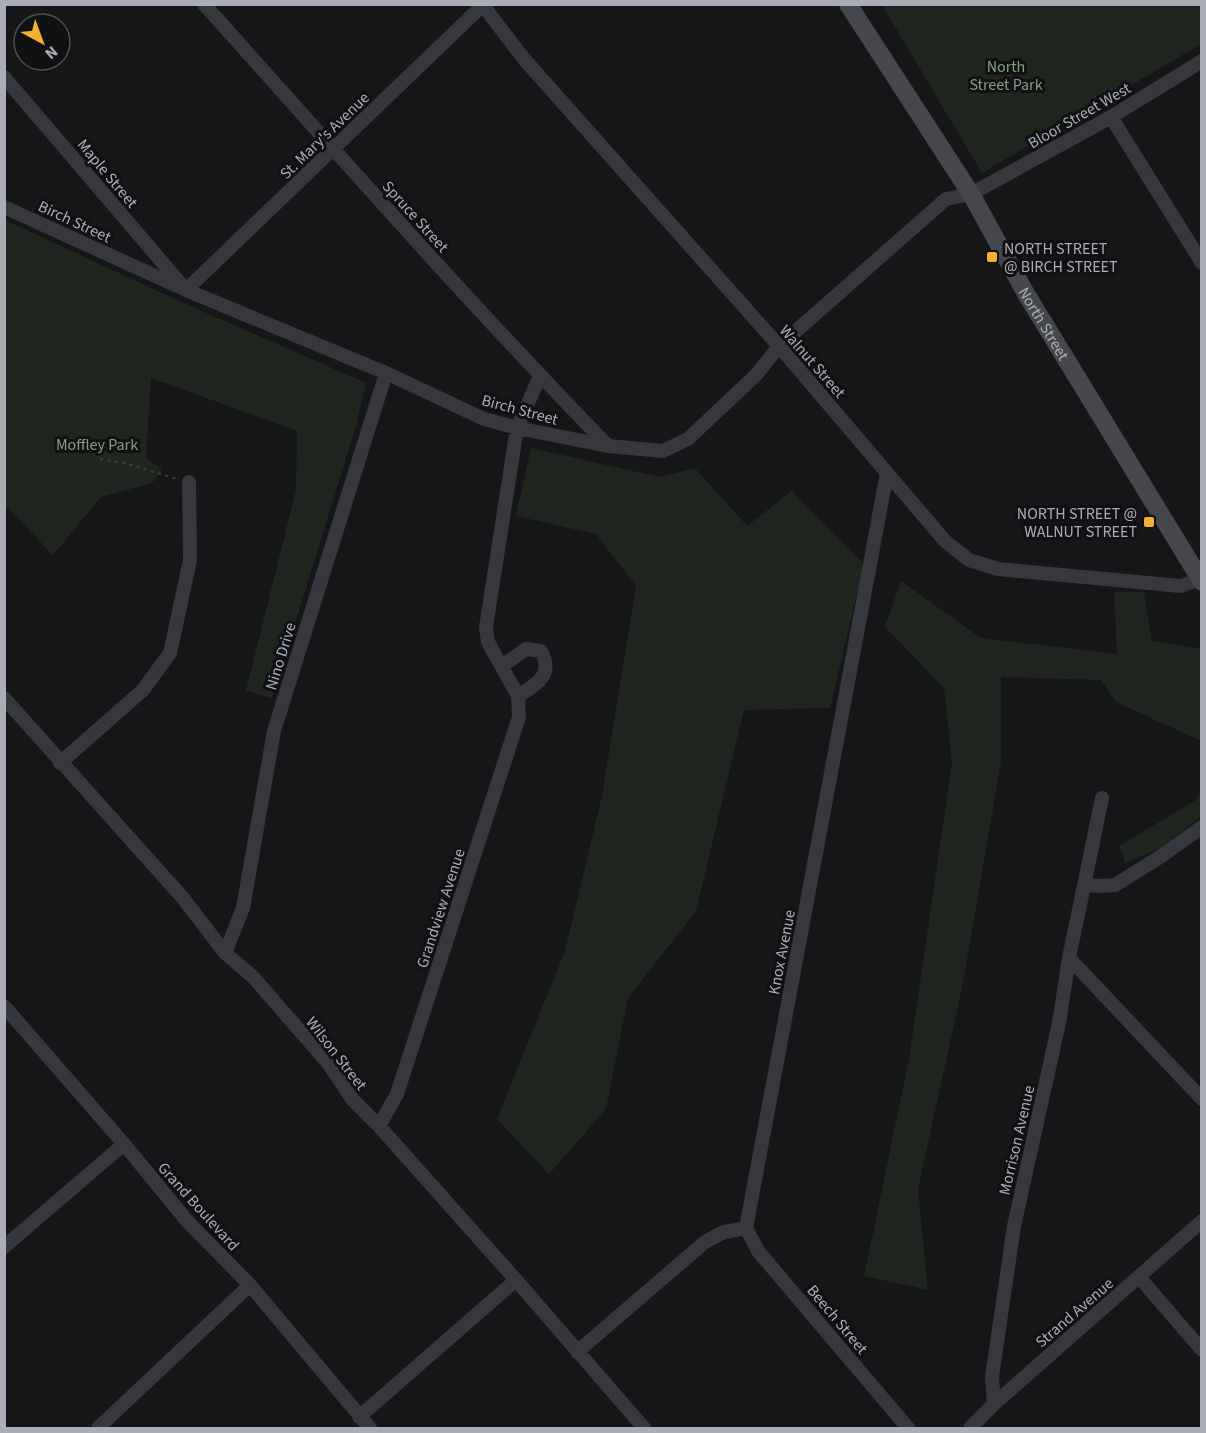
<svg xmlns="http://www.w3.org/2000/svg" width="1206" height="1433" viewBox="0 0 1206 1433" font-family="'Source Sans 3',sans-serif">
<style>
.green{fill:#1e261f}
.lines{fill:none;stroke-linecap:round;stroke-linejoin:round}
.path{stroke:#3d3f44;stroke-width:2;stroke-dasharray:3 4.5;stroke-linecap:butt}
.minor{stroke:#37383d;stroke-width:14}
.secondary{stroke:#45474d;stroke-width:18}
.poi-dot{fill:#f2b134;stroke:#111113;stroke-width:2}
.labels{text-anchor:middle;stroke-width:6;stroke-linejoin:round;paint-order:stroke}
.park-label{font-size:16px;fill:#7fa381;stroke:#111113}
.street-label{font-size:16px;fill:#a8adb8;stroke:#111113}
.poi-label{font-size:16px;fill:#a8adb8;stroke:#111113;text-anchor:start}
</style>
<rect width="100%" height="100%" fill="#161618"/>
<path class="green" d="M882 5H1201V44L982 173Z
M5 220 177 300 366 383 356 426 272 698 246 691 296 490 297 431 151 378 146 458 162 469 152 483 101 497 53 555 5 505Z
M531 448 660 477 695 468 747 526 792 491 864 564 830 708 744 710 696 911 628 998 606 1109 549 1174 497 1119 565 951 602 796 636 586 596 534 516 516Z
M901 581 981 638 1117 654 1114 592H1144L1152 641 1202 649 1201 741 1116 702 1101 680 1001 677V762L962 988 918 1189 928 1290 864 1276 909 1059 952 763 944 688 885 627Z
M1201 790V816L1161 848 1125 863 1119 846 1196 800Z"/>
<g class="lines">
<path class="path" d="M100 459 125 463 177 479"/>
<path class="minor" d="M204 4C337 153 469 303 608 446
M482 4 524 59 779 346 945 541 969 560 998 569 1181 586 1200 579
M4 77 186 290 484 4
M1111 117 1202 263
M4 207 186 290 386 373 484 419 517 428 608 446 663 451 688 439 756 375 779 346 946 199 971 194 1111 117 1202 61
M502 666 526 649 541 651C554 675 537 684 518 696
M4 698 183 898 225 953 253 977 328 1063 353 1100 379 1126 516 1280 644 1428
M60 763 143 690 170 653 190 560 189 482
M1085 885 1102 886 1115 885 1160 857 1202 827
M225 953 243 908 274 731 386 373
M1069 958 1202 1099
M4 1006 124 1144 187 1221 250 1285 370 1428
M379 1126 397 1094 519 717 518 696 488 642 486 627 517 428 540 376
M746 1228 887 473
M746 1228 758 1251 908 1428
M4 1247 124 1144
M1139 1277 1202 1350
M577 1352 705 1242 724 1232 746 1228
M994 1404 992 1377 1014 1226 1059 1023 1069 958 1102 798
M359 1417 516 1280
M98 1428 250 1285
M970 1428 994 1404 1202 1221"/>
<path class="secondary" id="s1" d="M848 4 971 194 1025 292 1202 582"/>
</g>
<g class="poi-dot">
<rect x="986" y="251" width="12" height="12" rx="3"/>
<rect x="1143" y="516" width="12" height="12" rx="3"/>
</g>
<g class="labels">
<g class="park-label">
<text x="1006" y="72">North<tspan x="1006" dy="18">Street Park</tspan></text>
<text x="97" y="450">Moffley Park</text>
</g>
<g class="street-label">
<text transform="translate(1079 115) rotate(-30)" y="6">Bloor Street West</text>
<text transform="translate(324 135) rotate(-44)" y="6">St. Mary's Avenue</text>
<text transform="translate(108 173) rotate(50)" y="6">Maple Street</text>
<text transform="translate(416 216) rotate(48)" y="6">Spruce Street</text>
<text transform="translate(75 221) rotate(25)" y="6">Birch Street</text>
<text dy="6" stroke="none"><textPath href="#s1" startOffset="375">North Street</textPath></text>
<text transform="translate(813 361) rotate(49)" y="6">Walnut Street</text>
<text transform="translate(520 409) rotate(15)" y="6">Birch Street</text>
<text transform="translate(280 656) rotate(-73)" y="6">Nino Drive</text>
<text transform="translate(440 908) rotate(-72)" y="6">Grandview Avenue</text>
<text transform="translate(781 952) rotate(-79)" y="6">Knox Avenue</text>
<text transform="translate(337 1053) rotate(52)" y="6">Wilson Street</text>
<text transform="translate(1016 1140) rotate(-77)" y="6">Morrison Avenue</text>
<text transform="translate(199 1206) rotate(48)" y="6">Grand Boulevard</text>
<text transform="translate(1074 1312) rotate(-41)" y="6">Strand Avenue</text>
<text transform="translate(838 1319) rotate(50)" y="6">Beech Street</text>
</g>
<g class="poi-label">
<text x="1004" y="254">NORTH STREET<tspan x="1004" dy="18">@ BIRCH STREET</tspan></text>
<text x="1137" y="519" text-anchor="end">NORTH STREET @<tspan x="1137" dy="18">WALNUT STREET</tspan></text>
</g>
</g>
<rect width="1206" height="1433" fill="none" stroke="#a8adb8" stroke-width="12"/>
<g transform="translate(42 42) rotate(139)"><circle r="28" fill="#111113" stroke="#4d4f55" stroke-width="1.5"/>
<path d="M0-4.5L10 22L0 15L-10 22Z" fill="#f2b134"/>
<text y="-9" font-size="16" font-weight="bold" text-anchor="middle" fill="#a8adb8">N</text>
</g>
</svg>
